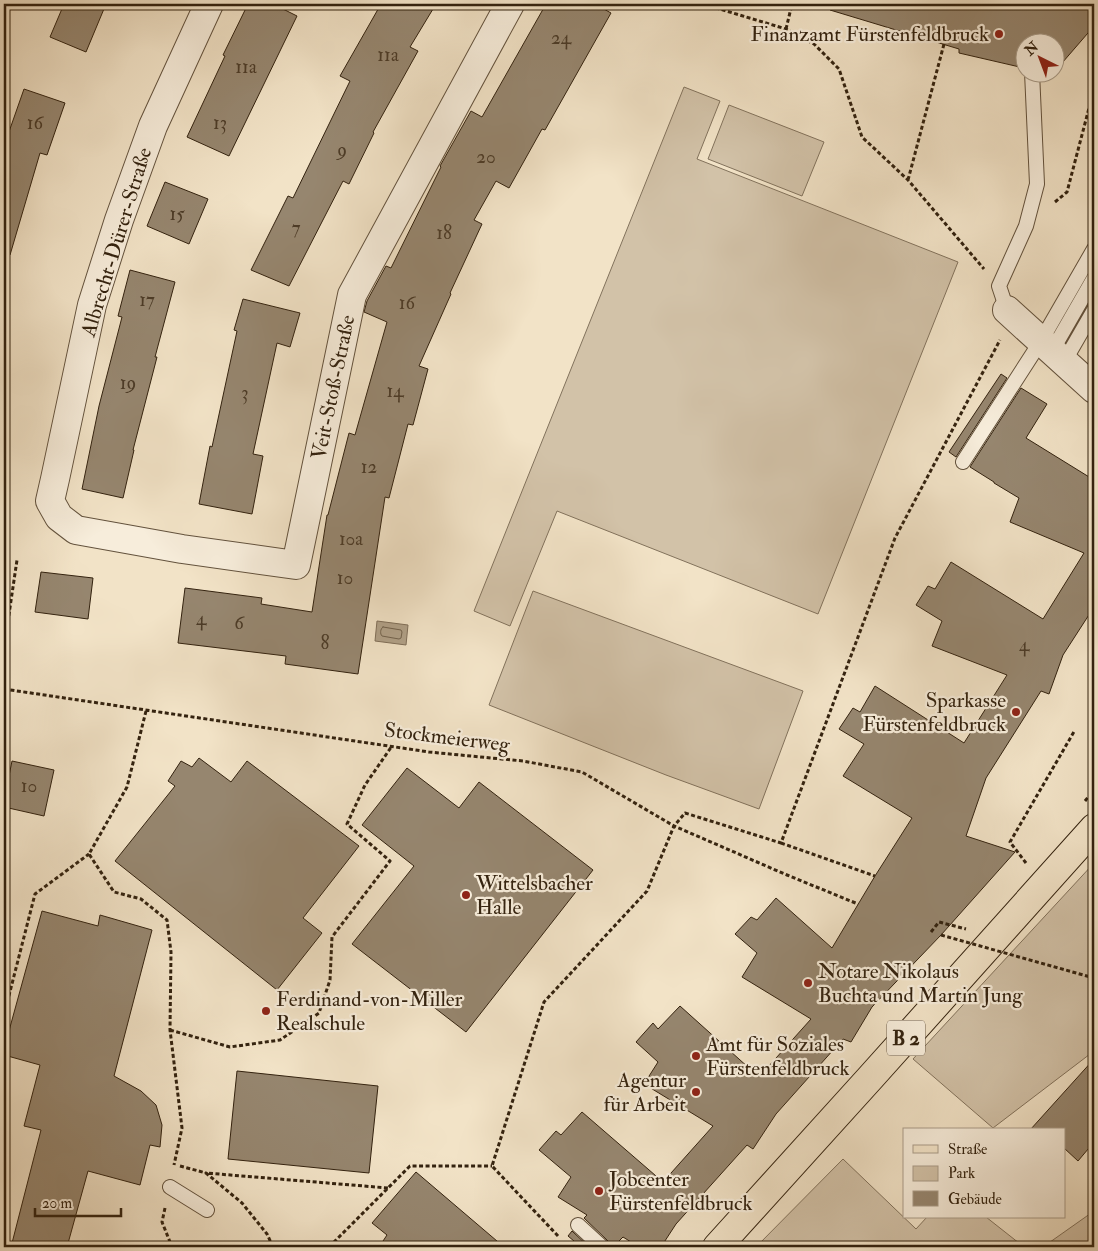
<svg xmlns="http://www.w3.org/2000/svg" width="1098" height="1251" viewBox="0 0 1098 1251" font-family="'IM FELL Double Pica',serif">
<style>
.green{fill:#d2c2a8;stroke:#82725c}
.water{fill:#b1a188;stroke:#7f6e58}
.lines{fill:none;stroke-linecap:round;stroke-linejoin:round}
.shore{stroke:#72624c;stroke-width:1}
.building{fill:#96866f;stroke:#33220f}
.service-casing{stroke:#63523d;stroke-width:16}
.minor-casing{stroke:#63523d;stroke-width:30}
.primary-casing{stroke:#33220f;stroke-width:30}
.path{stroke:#33220f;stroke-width:3;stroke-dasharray:4 2.5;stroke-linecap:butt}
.service{stroke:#f7eddb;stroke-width:14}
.minor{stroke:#f7eddb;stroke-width:28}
.primary{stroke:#f2e3c7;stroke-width:28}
.path-bridge{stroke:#33220f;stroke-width:3;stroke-dasharray:4 2.5;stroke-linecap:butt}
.poi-dot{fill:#8f2418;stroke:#f7eddb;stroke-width:2}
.labels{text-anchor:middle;stroke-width:4.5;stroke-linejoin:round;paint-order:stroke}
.number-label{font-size:19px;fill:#4c3b27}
.shield{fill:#f7eddb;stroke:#6e5f4c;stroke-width:1}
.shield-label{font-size:20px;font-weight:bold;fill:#33220f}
.poi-label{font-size:21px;fill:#33220f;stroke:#f7eddb;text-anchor:start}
.street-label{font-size:21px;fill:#33220f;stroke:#f7eddb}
</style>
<rect width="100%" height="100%" fill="#f2e3c7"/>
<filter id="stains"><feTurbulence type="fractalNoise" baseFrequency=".004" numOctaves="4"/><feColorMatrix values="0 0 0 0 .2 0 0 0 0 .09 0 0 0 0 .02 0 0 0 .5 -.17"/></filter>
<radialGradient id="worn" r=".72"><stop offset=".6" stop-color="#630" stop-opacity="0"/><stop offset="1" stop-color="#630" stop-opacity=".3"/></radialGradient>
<path class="green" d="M684 87 720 101 697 159 958 262 818 614 557 511 510 626 474 611Z
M729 105 824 142 802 196 708 159Z
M533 591 803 691 759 809 666 775 489 705Z
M1094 863V1051L993 1128 913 1059Z
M843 1159 916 1229 927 1217H986L1024 1247H756Z
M1094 1211V1247H1043Z"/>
<path class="water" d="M377 621 408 625 406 645 375 641Z"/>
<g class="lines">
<path class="shore" d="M383 627 401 630 402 632 401 638 399 639 382 636C380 634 380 629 383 627Z"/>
</g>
<path class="building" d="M64 4H106L86 52 50 37Z
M248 4H273L297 16 229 156 187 137 225 56 223 55Z
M381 4H436L410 47 418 51 373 132 374 133 349 184 343 181 289 286 251 270 288 196 293 198 350 81 340 76Z
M546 4H595L611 13 545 130 542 129 509 188 496 181 474 220 482 224 450 293 451 294 419 366 428 369 413 425 408 424 389 498 385 497 358 674 285 664 286 656 178 643 185 588 262 598 261 604 312 612 327 515H328L349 433 355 435 387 322 364 312 367 301 386 266 391 268 441 167 440 166 471 111 482 117Z
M830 4H1022L1034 7 1037 4H1094V26L1056 70V42H1026V66L1024 68 959 53V49L830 10Z
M24 89 65 103 47 155 40 153 10 255 4 254V146Z
M165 182 208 199 189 244 147 226Z
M130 270 175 282 155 357H157L133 450H134L123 498 82 489 99 406 122 317 118 316Z
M243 299 300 313 290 347 277 343 253 454 263 456 252 514 199 504 210 446 212 447 237 331 234 330Z
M1001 374 1007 378 956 457 949 452Z
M1021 388 1047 404 1026 438 1094 480V607L1063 655 1049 694 1041 691 986 778 966 836 1015 852 941 935 872 1007 851 1042 843 1039 776 1114 753 1149 747 1145 676 1224 661 1247H639L623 1237 613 1247H611L608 1241 584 1218 587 1215 558 1197 571 1177 539 1150 556 1131 561 1135 582 1112 663 1182 713 1126 644 1084 658 1062 636 1042 653 1023 658 1029 680 1006 759 1077 811 1019 742 977 757 953 735 934 751 917 757 920 776 898 832 948 875 876 912 818 843 776 864 744 839 729 853 708 860 712 875 686 964 743 1007 675 932 646 942 621 916 605 928 586 935 589 951 562 1043 619 1084 553 1010 522 1019 498 994 483V482L970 467Z
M41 572 93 578 88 619 35 612Z
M199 758 231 782 247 761 359 846 303 918 322 933 277 990 115 861 175 786 168 781 181 761 192 767Z
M12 761 54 770 44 816 4 807V801Z
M407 768 459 808 479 782 593 870 466 1032 352 944 414 866 362 825Z
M42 911 98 926 100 915 152 930 114 1076 141 1091 156 1105 162 1125 160 1147 150 1145 140 1185 88 1171 67 1247H11L41 1130 24 1126 40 1065 4 1055V1049Z
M1094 1059V1142L1078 1161 1064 1148V1130H1030Z
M237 1071 378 1086 369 1173 228 1159Z
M416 1172 504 1247H379L387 1235 372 1223Z
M572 1231 589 1247H581L568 1236Z"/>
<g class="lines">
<g class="service-casing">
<path id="service" d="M1007 310 999 286 1026 226 1037 184 1032 72
M1052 351 1094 278
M1064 362 1094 310
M963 462 1041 341 1094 249
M170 1187 207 1210
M578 1225 602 1247"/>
</g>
<g class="minor-casing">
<g id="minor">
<path id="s1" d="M209 4 153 126 119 220 92 305 55 479 50 501 59 517 76 530 182 549 296 565 352 295 510 4"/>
<path d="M1007 310 1094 389"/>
</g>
</g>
<g class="primary-casing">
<path id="primary" d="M717 1247 871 1077 1094 828"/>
</g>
<path class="path" d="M703 4 786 29 814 44 839 69 862 137 908 180 984 269
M786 29 792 4
M908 180 944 44
M1055 202 1067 192 1094 89
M4 648 17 560
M4 689 429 752 523 761 582 772 674 826 787 875 858 904
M146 711 127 787 89 854 114 892 141 899 167 920 171 952 170 1030 182 1128 174 1165
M1085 801 1094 790
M781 843 875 876
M1026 863 1010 842 1075 730
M931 932 939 922 966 929
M4 1015 35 894 89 854
M170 1030 230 1047 280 1040 319 1013 330 980 332 937 390 861 347 824 365 785 392 746
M180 1166 206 1173
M165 1208 162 1222 170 1242 177 1247
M558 1236 492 1166 544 1002 647 891 674 826 685 813 781 843 895 538 1000 340
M273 1247 267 1234 242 1203 206 1173 388 1188
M322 1247 331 1245 410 1166H492"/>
<use href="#service" class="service"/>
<use href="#minor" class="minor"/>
<use href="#primary" class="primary"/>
<path class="path-bridge" d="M941 935 1094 978"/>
</g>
<g class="poi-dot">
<circle cx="999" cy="34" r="5"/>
<circle cx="1016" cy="712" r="5"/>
<circle cx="466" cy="895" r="5"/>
<circle cx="808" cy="983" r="5"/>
<circle cx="266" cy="1011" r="5"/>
<circle cx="696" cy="1056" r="5"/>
<circle cx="696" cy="1092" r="5"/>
<circle cx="599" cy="1191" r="5"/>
</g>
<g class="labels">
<g class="number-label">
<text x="561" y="44">24</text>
<text x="388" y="61">11a</text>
<text x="246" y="73">11a</text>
<text x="35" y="129">16</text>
<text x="220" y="129">13</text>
<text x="342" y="156">9</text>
<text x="486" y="163">20</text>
<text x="177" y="220">15</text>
<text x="296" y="234">7</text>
<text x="444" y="239">18</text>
<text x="147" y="306">17</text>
<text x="407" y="309">16</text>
<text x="128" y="389">19</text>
<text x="395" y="397">14</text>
<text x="245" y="399">3</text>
<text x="369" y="473">12</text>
<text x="351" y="545">10a</text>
<text x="345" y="584">10</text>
<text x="201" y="625">4</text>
<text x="239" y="629">6</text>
<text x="325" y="649">8</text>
<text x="1024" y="651">4</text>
<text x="29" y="792">10</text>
</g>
<rect class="shield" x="887" y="1020.5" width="38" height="35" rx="4"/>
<g class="shield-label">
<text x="906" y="1045">B 2</text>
</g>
<g class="poi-label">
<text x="989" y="41" text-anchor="end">Finanzamt Fürstenfeldbruck</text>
<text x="1006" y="707" text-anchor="end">Sparkasse<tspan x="1006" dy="24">Fürstenfeldbruck</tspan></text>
<text x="476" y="890">Wittelsbacher<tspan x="476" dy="24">Halle</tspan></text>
<text x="818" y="978">Notare Nikolaus<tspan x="818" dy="24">Buchta und Martin Jung</tspan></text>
<text x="276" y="1006">Ferdinand-von-Miller<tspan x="276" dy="24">Realschule</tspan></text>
<text x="706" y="1051">Amt für Soziales<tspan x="706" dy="24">Fürstenfeldbruck</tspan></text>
<text x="686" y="1087" text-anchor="end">Agentur<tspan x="686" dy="24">für Arbeit</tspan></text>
<text x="609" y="1186">Jobcenter<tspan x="609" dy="24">Fürstenfeldbruck</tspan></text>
</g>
<g class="street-label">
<text transform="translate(116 242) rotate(-73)" y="7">Albrecht-Dürer-Straße</text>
<text dy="7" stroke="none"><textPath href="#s1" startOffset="968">Veit-Stoß-Straße</textPath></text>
<text transform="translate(447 737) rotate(7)" y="7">Stockmeierweg</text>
</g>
</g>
<rect width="1098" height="1251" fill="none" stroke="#f2e3c7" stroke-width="20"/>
<rect x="5" y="5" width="1088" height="1241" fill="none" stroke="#33220f" stroke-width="2.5"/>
<rect x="10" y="10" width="1078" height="1231" fill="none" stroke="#33220f"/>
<rect x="903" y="1128" width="162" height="90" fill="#f7eddb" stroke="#a99c89"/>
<rect x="913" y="1145" width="25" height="8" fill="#f2e3c7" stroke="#a99c89"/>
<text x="948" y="1154" font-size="15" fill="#33220f">Straße</text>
<rect x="913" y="1166" width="25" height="15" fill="#d2c2a8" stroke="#a99c89"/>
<text x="948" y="1178" font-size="15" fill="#33220f">Park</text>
<rect x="913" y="1191" width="25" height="15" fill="#96866f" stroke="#a99c89"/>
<text x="948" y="1204" font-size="15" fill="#33220f">Gebäude</text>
<g transform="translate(1040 58) rotate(318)"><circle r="24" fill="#f7eddb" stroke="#a99c89"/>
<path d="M0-4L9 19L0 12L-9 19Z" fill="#8f2418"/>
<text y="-8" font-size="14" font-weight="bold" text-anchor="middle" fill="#33220f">N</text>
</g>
<path d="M35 1208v8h86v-8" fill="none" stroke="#33220f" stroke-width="2.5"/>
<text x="42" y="1208" font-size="15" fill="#33220f" stroke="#f7eddb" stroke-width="4" paint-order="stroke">20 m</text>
<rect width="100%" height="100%" filter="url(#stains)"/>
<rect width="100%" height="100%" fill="url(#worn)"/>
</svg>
